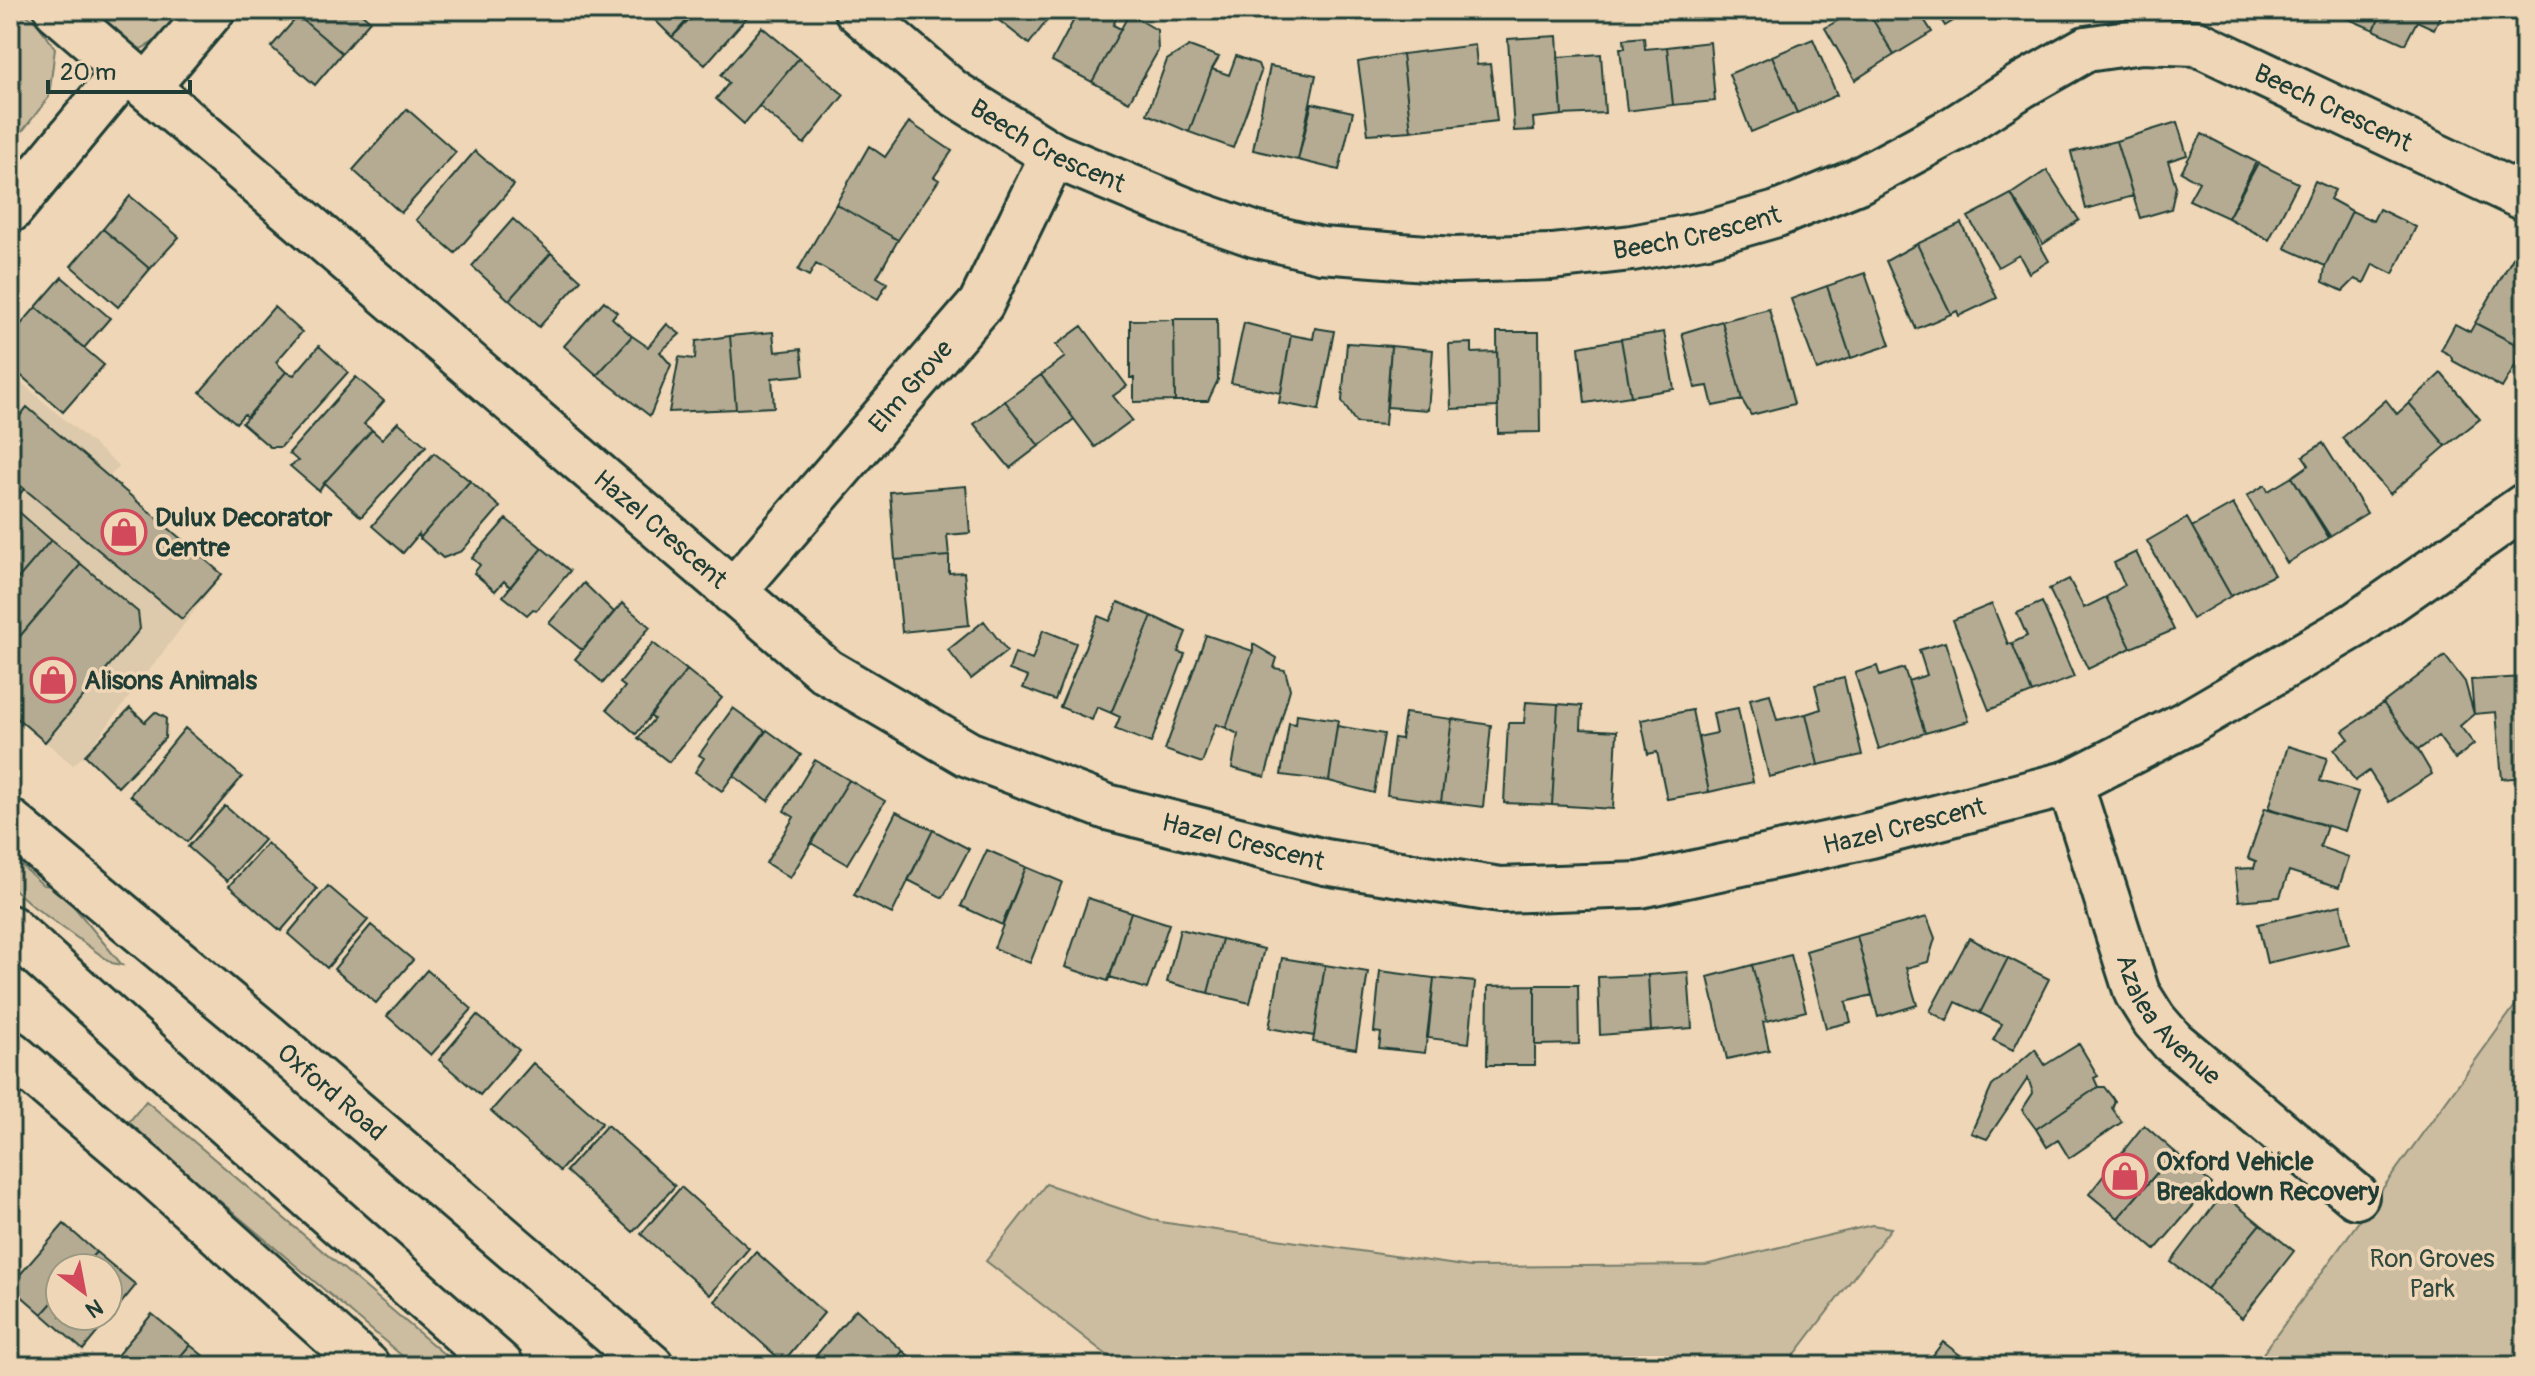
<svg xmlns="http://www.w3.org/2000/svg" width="2535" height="1376" viewBox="0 0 2535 1376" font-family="Pangolin,sans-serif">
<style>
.built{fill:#ddc9ab}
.green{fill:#ccbda1;stroke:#767d6a;stroke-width:2}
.building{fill:#b4ab92;stroke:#1f3d34;stroke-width:2}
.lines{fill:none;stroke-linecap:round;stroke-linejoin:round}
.minor-casing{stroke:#1f3d34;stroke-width:50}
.primary-casing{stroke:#1f3d34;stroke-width:50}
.minor{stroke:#eed6b6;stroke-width:44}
.primary{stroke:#eed6b6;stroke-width:44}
.labels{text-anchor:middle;stroke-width:7;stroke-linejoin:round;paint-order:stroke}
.street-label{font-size:26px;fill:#1f3d34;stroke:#eed6b6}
.poi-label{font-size:26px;font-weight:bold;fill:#1f3d34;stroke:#eed6b6;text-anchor:start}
.park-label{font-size:26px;fill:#304a3f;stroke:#eed6b6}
</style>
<rect width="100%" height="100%" fill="#eed6b6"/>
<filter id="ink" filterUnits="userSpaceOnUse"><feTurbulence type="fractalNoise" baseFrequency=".0125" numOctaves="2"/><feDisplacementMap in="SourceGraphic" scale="16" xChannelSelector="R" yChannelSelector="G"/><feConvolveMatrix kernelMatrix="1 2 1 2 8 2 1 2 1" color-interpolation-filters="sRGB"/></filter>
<g filter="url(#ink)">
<path class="built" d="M10 373 119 466 109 477 222 574 85 755 73 765 10 712Z"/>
<path class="green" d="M10 10C32 10 43 32 55 48L49 97 10 147Z
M87 10H187L156 41 141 49 104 25Z
M10 855 43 885 57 886 122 965 112 963 34 907 10 886Z
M2525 992V1366H2254Z
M146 1101 458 1366H414L128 1123Z
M1046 1184 1160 1222 1470 1267 1705 1265 1872 1225 1891 1228 1786 1366H1121L986 1261Z"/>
<path class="building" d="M303 10H358L370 21 342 53 298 16Z
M645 10H700L672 37Z
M696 10H739L747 17 705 65 672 37Z
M1003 10H1055L1029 44 996 18Z
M1079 10 1120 11 1113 25 1121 29 1092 82 1052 61Z
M1856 10H1867L1894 55 1855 80 1825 28Z
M1867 10H1918L1932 32 1894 55Z
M1935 10H1971L1945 26Z
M2328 10H2383L2374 30Z
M2383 10H2443L2434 29 2417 21 2405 44 2374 30Z
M1129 14 1157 30 1158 51 1129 102 1092 82Z
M298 16 342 53 315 85 271 47Z
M762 27 799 58 744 124 716 99 729 83 721 75Z
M1557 36 1562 115 1533 118 1534 130 1514 131 1508 39Z
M1644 37 1645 49 1667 47 1673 105 1627 111 1620 48H1625L1624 39Z
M1813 39 1837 95 1797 113 1772 56Z
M1710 42 1715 101 1673 105 1667 47Z
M1475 45 1477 65 1490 64 1497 121 1411 131 1402 54Z
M1189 46 1219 57 1212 69 1189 132 1147 114 1167 60Z
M1402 54 1411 131 1368 134 1358 62Z
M1601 54 1605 113 1562 115 1558 57Z
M1236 56 1258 64 1261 72 1233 148 1189 132 1212 69 1229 75Z
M1772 56 1797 113 1751 132 1729 74Z
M799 58 844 95 804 144 759 106Z
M1270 66 1316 75 1298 160 1253 150Z
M1312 103 1353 112 1339 170 1298 160Z
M407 109 456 152 401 213 353 170Z
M909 122 952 151 934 177 939 180 898 240 836 204 869 146 885 157Z
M2177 122 2187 155 2168 161 2176 186 2171 209 2140 218 2116 141Z
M2202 134 2256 162 2228 218 2189 200 2199 182 2181 172Z
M2116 141 2133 196 2086 209 2071 152Z
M475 151 514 185 455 253 416 220Z
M2258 163 2298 183 2269 240 2228 218Z
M2047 170 2079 220 2043 244 2011 194Z
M2315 181 2335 190 2330 199 2352 211 2325 266 2285 248Z
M2011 194 2049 261 2029 273 2019 255 1998 267 1968 217Z
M130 196 179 237 150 269 103 229Z
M836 204 898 240 877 277 887 283 878 299 816 264 809 276 798 270Z
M2379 209 2416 227 2393 274 2373 264 2364 283 2355 279 2343 291 2323 282 2325 266 2352 211 2373 221Z
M513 219 551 253 509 300 472 266Z
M1961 223 1997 298 1959 316 1957 311 1951 314 1917 244Z
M103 229 150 269 118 307 71 266Z
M1917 244 1951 314 1916 329 1886 261Z
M551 253 581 280 539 327 509 300Z
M2514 256 2525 263V349L2475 323Z
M1865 273 1890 345 1851 358 1827 286Z
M62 277 110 318 84 348 36 307Z
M1827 286 1851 358 1817 370 1791 299Z
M604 301 617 312 612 318 632 336 597 375 564 346Z
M36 307 104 365 63 412 10 366V337Z
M274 307 302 332 276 362 286 372 248 417 244 414 236 423 200 392Z
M1769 309 1794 404 1751 415 1742 400 1722 321Z
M1174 319 1175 401 1134 402V378H1130V320Z
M1174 319H1217L1218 380 1208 401H1175Z
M1722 321 1742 400 1713 406 1708 386 1695 388 1682 333Z
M1244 323 1291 335 1281 393 1231 383Z
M2475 323 2525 349 2502 388 2453 361 2450 355 2441 350 2455 324 2470 332Z
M667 324 680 334 660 352 671 365 650 416 597 375 632 336 648 347Z
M1082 326 1127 386 1113 396 1132 420 1095 447 1041 375 1065 357 1056 345Z
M1315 328 1334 331 1319 410 1279 403 1291 335 1313 339Z
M773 332 775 352 801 349 804 375 772 378 774 407 736 409 730 336Z
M1497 332H1539L1540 432 1498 433Z
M1664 332 1674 389 1631 396 1621 339Z
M730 336 736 409 669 412 679 357 695 359 696 341Z
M1621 339 1631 396 1585 403 1579 347Z
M1347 343 1391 346 1385 425 1356 423 1342 401Z
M1472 343V353L1497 352 1498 407 1451 409 1449 344Z
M319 346 348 372 281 447H270L242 423 286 372 294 375Z
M1391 346 1433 350 1428 410 1387 407Z
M2441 373 2480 419 2446 446 2409 403Z
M1041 375 1074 419 1039 446 1005 401Z
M356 377 384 401 364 424 372 430 324 483 319 491 290 466 298 461 289 453Z
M2386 400 2397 414 2409 403 2446 446 2390 494 2342 438Z
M1005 401 1039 446 1010 468 974 424Z
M27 407 222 574 182 619 10 477V428Z
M398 422 426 446 361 517 324 483 372 430 382 439Z
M2323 443 2367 513 2330 536 2292 477 2309 465 2303 456Z
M434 453 470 481 420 538 419 534 403 553 372 526Z
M10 477 24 489 13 502 18 511 10 521Z
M2292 477 2329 538 2287 563 2247 496 2265 485 2268 491Z
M470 481 500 507 462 551 443 558 420 538Z
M966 486 970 533 947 535 949 556 895 560 890 492Z
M2233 504 2274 575 2231 596 2192 527Z
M18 511 51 540 10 588V521Z
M2187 518 2231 596 2192 619 2147 541Z
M506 519 542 548 510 587 504 581 495 591 474 573 480 565 472 558Z
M51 540 81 564 10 648V588Z
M542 548 570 571 537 610 533 609 527 615 503 596Z
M2136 552 2174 630 2131 648 2106 597 2125 585 2114 563Z
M949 556V573L964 572 969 625 902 632 895 560Z
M81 564 138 612 140 629 45 742 10 712V648Z
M2069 579 2084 608 2106 597 2131 648 2088 669 2049 589Z
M584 583 614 612 582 650 549 623Z
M1118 602 1152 616 1111 713 1097 707 1092 720 1060 707 1098 616 1110 621Z
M2042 602 2074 677 2032 693 2012 643 2027 636 2017 613Z
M622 603 650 627 603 683 575 659Z
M1992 604 2008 644 2012 643 2032 693 1989 710 1953 620Z
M1152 616 1186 632 1178 652 1185 654 1151 743 1115 729 1120 717 1111 713Z
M984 621 1007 651 971 679 948 650Z
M1043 630 1076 643 1055 700 1023 688 1028 677 1009 670 1015 653 1032 660Z
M1206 635 1253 651 1226 728 1216 724 1202 763 1165 750Z
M1945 642 1969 721 1925 733 1908 681 1927 675 1919 650Z
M653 643 687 670 636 734 607 709 625 687 620 683Z
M1253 644 1277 658 1274 668 1285 670 1290 689 1265 777 1232 768 1238 734 1226 728 1253 651Z
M2445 656 2465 682 2474 714 2460 726 2474 744 2455 759 2438 736 2418 750 2383 703Z
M1877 666 1880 676 1904 668 1925 733 1879 749 1855 673Z
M687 670 722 698 669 762 638 738 654 719 650 716Z
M2525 677V740L2523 741 2525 777 2502 779 2496 712 2474 714 2471 680Z
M1844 678 1862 755 1818 765 1806 714 1821 709 1815 685Z
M1770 694 1777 720 1806 714 1818 765 1769 777 1750 699Z
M1526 702 1558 704 1552 805 1504 803 1508 723H1524Z
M2383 703 2418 750 2432 774 2389 802 2369 771 2355 781 2334 749 2349 739 2343 731Z
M1558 704 1582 706 1581 729 1617 731 1613 809 1552 805Z
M130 708 145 722 155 712 166 718 165 738 118 787 85 755Z
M733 708 765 731 722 791 695 772 704 758 699 755Z
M1738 708 1753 782 1709 792 1698 737 1717 733 1713 713Z
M1692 710 1709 792 1667 799 1657 752 1648 754 1641 720Z
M1405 713 1452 719 1441 802 1387 795 1394 738 1401 739Z
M1297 714 1338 720 1329 781 1281 775 1289 723 1296 724Z
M1452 719 1491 725 1483 807 1441 802Z
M1337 726 1384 734 1374 793 1329 781Z
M185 728 242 777 187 842 130 795Z
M767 730 801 755 768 801 734 776Z
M2288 746 2327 758 2320 781 2358 792 2345 831 2269 808Z
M815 760 849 780 790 878 766 863 794 817 784 811Z
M849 780 885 801 847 864 811 843Z
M225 806 264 840 227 881 188 847Z
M2265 808 2327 826 2320 847 2349 857 2339 887 2289 871 2280 897 2239 901 2235 869 2254 868 2256 861 2248 858Z
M896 812 933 830 892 914 854 895Z
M933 830 969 849 943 898 908 880Z
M267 843 317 889 281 931 229 886Z
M987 850 1026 867 1002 925 961 906Z
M1026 867 1062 882 1030 963 994 948Z
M328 886 368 920 327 968 288 934Z
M1088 898 1131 912 1108 981 1065 967Z
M2341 905 2349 944 2267 963 2258 924Z
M1131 912 1169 924 1147 989 1110 977Z
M1927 917 1935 938 1928 962 1906 968 1917 1005 1878 1017 1857 936Z
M371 925 413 960 376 1003 334 969Z
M1180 929 1222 939 1208 993 1167 982Z
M1857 936 1872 995 1846 1002 1851 1022 1826 1028 1806 951Z
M1969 938 2008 958 1980 1013 1956 1002 1947 1021 1930 1011Z
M1222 939 1264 949 1250 1003 1208 993Z
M1791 955 1806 1011 1767 1021 1752 965Z
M1282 958 1325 965 1314 1036 1269 1028Z
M2008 958 2049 979 2013 1050 1993 1040 2002 1024 1980 1013Z
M1325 965 1368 972 1356 1049 1313 1042Z
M1752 965 1767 1021 1763 1022 1769 1050 1727 1059 1708 977Z
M427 970 472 1009 431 1055 387 1016Z
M1380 971 1434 978 1425 1053 1379 1048 1381 1033 1374 1032Z
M1688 972 1692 1028 1651 1031 1648 975Z
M1648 975 1651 1031 1600 1035 1598 977Z
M1434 978 1475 982 1469 1043 1428 1038Z
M1535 985V1065H1487L1488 986Z
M1535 985H1578L1579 1044 1535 1045Z
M477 1015 519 1050 480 1095 439 1060Z
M2079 1044 2098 1076 2094 1078 2098 1087 2036 1129 2022 1110 2033 1093 2028 1078 1987 1139 1971 1133 1992 1086 2035 1049 2045 1065Z
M533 1063 602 1123 560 1171 491 1111Z
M2098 1087H2104L2115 1101 2112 1108 2122 1122 2069 1158 2058 1140 2047 1147 2036 1129Z
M607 1125 675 1186 633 1232 566 1171Z
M2144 1125 2175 1152 2118 1218 2089 1194Z
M2175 1152 2212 1184 2155 1250 2118 1218Z
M681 1187 749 1248 710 1295 641 1234Z
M2223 1194 2260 1224 2207 1289 2171 1262Z
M64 1224 96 1252 82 1268H60V1294L42 1314 10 1286Z
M2260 1224 2294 1251 2242 1318 2207 1289Z
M96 1252 136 1285 83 1350 42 1314 60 1294V1316H108V1268H82Z
M756 1252 824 1313 783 1362 715 1301Z
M856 1309 903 1351 890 1366H807Z
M152 1314 190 1345 172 1366H108Z
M1943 1342 1973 1365V1366H1925Z
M190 1345 216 1366H172Z
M903 1351 921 1366H890Z"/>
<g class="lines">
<g class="minor-casing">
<g id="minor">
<path id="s1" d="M57 10 826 671 968 754 1107 807 1325 862 1500 890 1640 885 1871 835 2070 783 2189 722 2355 625 2525 506"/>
<path id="s2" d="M857 10 952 92 1053 155 1185 210 1254 234 1321 250 1453 260 1552 257 1632 248 1707 234 1777 214 1858 181 1954 129 2021 86 2086 49 2141 41 2197 43 2525 198"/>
<path d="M147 87 212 10"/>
<path d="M10 210 125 71"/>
<path id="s3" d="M733 592 981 304 1053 155"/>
<path id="s4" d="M2070 783 2137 993 2154 1020 2173 1042 2356 1196"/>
<path id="s5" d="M10 822 267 1036 651 1366"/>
<path d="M10 1053 156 1177 367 1366"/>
</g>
</g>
<g class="primary-casing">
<path id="primary" d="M10 928 208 1107 501 1366"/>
</g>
<use href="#minor" class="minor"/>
<use href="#primary" class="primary"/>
</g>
</g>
<defs>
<g id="shop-ring" transform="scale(2.3)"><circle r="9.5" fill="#eed6b6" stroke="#d1495b" stroke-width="1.5"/><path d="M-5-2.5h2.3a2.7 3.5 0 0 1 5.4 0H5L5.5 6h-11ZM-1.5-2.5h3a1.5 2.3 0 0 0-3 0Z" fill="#d1495b"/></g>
</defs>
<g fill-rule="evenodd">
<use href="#shop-ring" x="124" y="532"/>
<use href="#shop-ring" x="53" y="680"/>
<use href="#shop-ring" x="2125" y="1176"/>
</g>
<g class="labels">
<g class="street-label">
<text dy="9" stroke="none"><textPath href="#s2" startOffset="1604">Beech Crescent</textPath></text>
<text dy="9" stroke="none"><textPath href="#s2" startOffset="236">Beech Crescent</textPath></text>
<text dy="9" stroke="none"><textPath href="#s2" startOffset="908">Beech Crescent</textPath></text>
<text dy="9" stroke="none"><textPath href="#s3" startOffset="272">Elm Grove</textPath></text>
<text dy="9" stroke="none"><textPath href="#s1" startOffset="796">Hazel Crescent</textPath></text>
<text dy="9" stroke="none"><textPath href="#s1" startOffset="2140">Hazel Crescent</textPath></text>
<text dy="9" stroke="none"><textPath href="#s1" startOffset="1468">Hazel Crescent</textPath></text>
<text dy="9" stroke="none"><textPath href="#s4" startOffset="260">Azalea Avenue</textPath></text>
<text dy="9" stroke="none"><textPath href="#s5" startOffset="420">Oxford Road</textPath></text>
</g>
<g class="poi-label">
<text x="155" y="526">Dulux Decorator<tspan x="155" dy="30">Centre</tspan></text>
<text x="84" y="689">Alisons Animals</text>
<text x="2156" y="1170">Oxford Vehicle<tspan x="2156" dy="30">Breakdown Recovery</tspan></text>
</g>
<g class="park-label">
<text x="2432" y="1267">Ron Groves<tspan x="2432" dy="30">Park</tspan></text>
</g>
</g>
<rect width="2535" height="1376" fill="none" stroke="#eed6b6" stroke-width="40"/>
<rect x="20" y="20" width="2495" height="1336" fill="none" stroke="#1f3d34" stroke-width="3" filter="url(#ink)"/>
<g transform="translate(84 1292) rotate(148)"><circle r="38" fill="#eed6b6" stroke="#9b9982" stroke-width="2"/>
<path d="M0-6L14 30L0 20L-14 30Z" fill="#d1495b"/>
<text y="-12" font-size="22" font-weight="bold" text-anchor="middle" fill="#1f3d34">N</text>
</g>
<path d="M48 80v12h142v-12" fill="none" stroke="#1f3d34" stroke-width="4"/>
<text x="60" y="80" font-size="24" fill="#1f3d34" stroke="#eed6b6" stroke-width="6" paint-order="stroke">20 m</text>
</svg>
